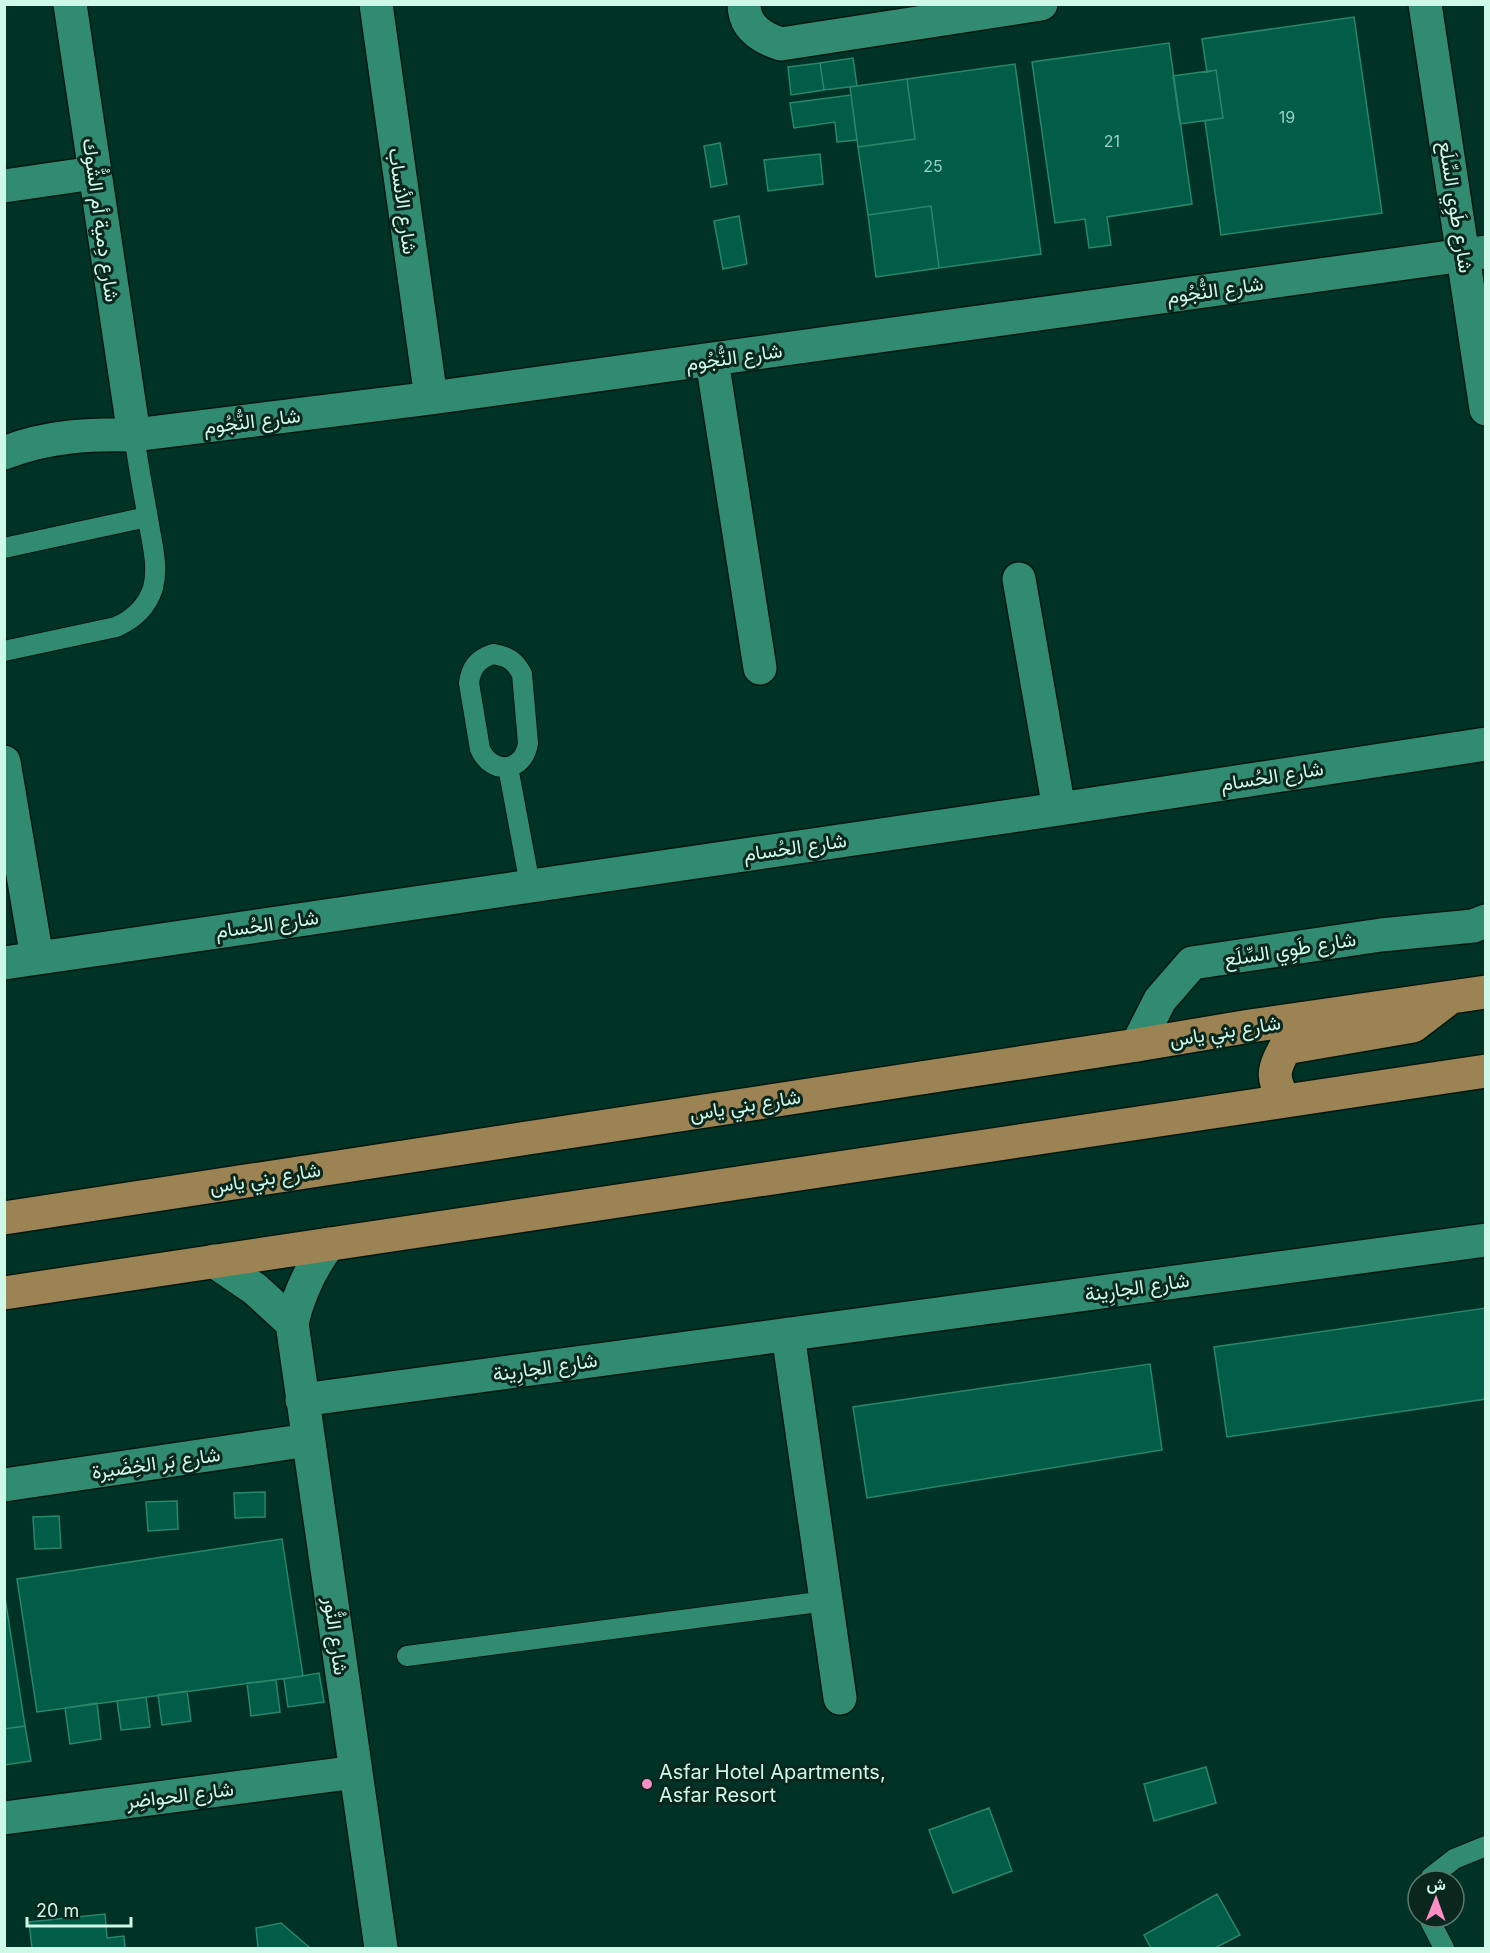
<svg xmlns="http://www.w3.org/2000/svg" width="1490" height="1953" viewBox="0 0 1490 1953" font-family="Inter,Vazirmatn,sans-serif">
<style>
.building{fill:#015d47;stroke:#2a866b;stroke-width:1.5}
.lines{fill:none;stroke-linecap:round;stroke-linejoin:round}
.service-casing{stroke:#001810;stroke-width:22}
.minor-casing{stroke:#001810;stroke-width:36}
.primary-casing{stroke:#001810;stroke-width:36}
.service{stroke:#318b70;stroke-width:20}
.minor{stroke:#318b70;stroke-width:33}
.primary{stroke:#9b8354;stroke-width:33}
.poi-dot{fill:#fb8fc5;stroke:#0a261d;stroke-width:2}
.labels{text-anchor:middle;stroke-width:6;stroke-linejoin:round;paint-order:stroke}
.number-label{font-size:16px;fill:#9bd1c0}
.street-label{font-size:20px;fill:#cef8e8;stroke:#0a261d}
.poi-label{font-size:20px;fill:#cef8e8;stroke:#0a261d;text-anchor:start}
</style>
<rect width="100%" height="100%" fill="#003325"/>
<path class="building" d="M1354 17 1382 213 1221 235 1205 121 1223 118 1216 70 1207 72 1202 39Z
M1169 43 1192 204 1107 217 1111 245 1089 248 1085 219 1055 223 1032 62Z
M853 58 857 86 824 90 820 63Z
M820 63 824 90 791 95 788 67Z
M1015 64 1041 254 939 268 931 206 868 215 858 147 915 139 907 79Z
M1216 70 1223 118 1180 124 1173 76Z
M907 79 915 139 858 147 850 87Z
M851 95 857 140 837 142 835 122 794 128 790 103Z
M720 143 727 184 711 187 704 146Z
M820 154 823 184 768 191 764 160Z
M931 206 939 268 876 277 868 215Z
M739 216 747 264 723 269 714 221Z
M1486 1308V1399L1227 1437 1214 1347Z
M1150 1364 1162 1450 867 1498 853 1407Z
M265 1492V1517L235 1518 234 1493Z
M177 1501 178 1529 148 1531 146 1502Z
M59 1516 61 1548 35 1549 33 1517Z
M282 1539 303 1676 37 1712 17 1579Z
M4 1591 25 1726 4 1729Z
M319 1673 324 1702 288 1707 284 1679Z
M276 1680 280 1712 251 1716 247 1683Z
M187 1691 191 1721 162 1725 158 1695Z
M146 1697 150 1727 121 1730 117 1701Z
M97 1703 101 1739 70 1744 65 1708Z
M25 1726 31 1761 4 1765V1729Z
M1206 1767 1216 1803 1154 1821 1144 1784Z
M989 1808 1012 1871 953 1893 929 1830Z
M1217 1894 1240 1935 1215 1948H1151L1144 1935Z
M105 1914 107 1938 124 1936 125 1948H32L29 1922Z
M281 1923 310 1948H258L256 1928Z"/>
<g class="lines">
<g class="service-casing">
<path id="service" d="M4 548 147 517
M4 651 116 627C134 619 147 607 153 588 159 565 151 540 148 518 143 491 138 463 134 435
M493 654C508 656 515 661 522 674L528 743C524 772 492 776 480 749L469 683C471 667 478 659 493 654Z
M508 767 530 885
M407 1656 826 1601
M1431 1881V1877L1454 1859 1486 1846
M1430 1917V1921L1444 1948"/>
</g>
<g class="minor-casing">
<path id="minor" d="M70 4 134 435
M376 4 431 398
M744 4C744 27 762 38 781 44L1041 4
M1425 4 1486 409
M4 186 94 173
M712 360 760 668
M4 453C46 436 90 434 134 435L431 398 1486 252
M1019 579 1059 809
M4 762 37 958
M4 963 1059 809 1486 744
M1137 1045 1160 1000 1192 963 1381 935 1473 926 1486 921
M329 1244C310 1269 299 1293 292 1323L381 1948
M214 1261 255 1289 292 1323
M788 1334 840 1698
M302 1400 1486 1240
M4 1485 308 1440
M4 1818 356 1772"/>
</g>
<g class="primary-casing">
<path id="primary" d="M1285 1101C1271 1078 1273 1070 1285 1048L1413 1026 1447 1000
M4 1218 1137 1045 1250 1026 1486 992
M4 1293 1486 1071"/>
</g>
<use href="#service" class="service"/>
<use href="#minor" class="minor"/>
<use href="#primary" class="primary"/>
</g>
<circle class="poi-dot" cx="647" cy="1784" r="6"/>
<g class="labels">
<g class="number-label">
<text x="1287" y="123">19</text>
<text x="1112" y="147">21</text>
<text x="933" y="172">25</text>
</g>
<g class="street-label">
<text transform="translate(403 201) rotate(82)" y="7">شارع الأنساب</text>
<text transform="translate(1456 207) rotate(81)" y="7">شارع طَوِي السِّلَع</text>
<text transform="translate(101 220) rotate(82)" y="7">شارع دِمية أم الشُّوك</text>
<text transform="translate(1215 290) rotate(-8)" y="7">شارع النُّجُوم</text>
<text transform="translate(734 357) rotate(-8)" y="7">شارع النُّجُوم</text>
<text transform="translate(252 421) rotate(-7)" y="7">شارع النُّجُوم</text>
<text transform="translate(1272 776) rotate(-9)" y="7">شارع الحُسام</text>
<text transform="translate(795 847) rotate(-8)" y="7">شارع الحُسام</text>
<text transform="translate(267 924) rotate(-8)" y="7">شارع الحُسام</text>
<text transform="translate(1290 949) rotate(-9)" y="7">شارع طَوِي السِّلَع</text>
<text transform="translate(1225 1031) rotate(-9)" y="7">شارع بني ياس</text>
<text transform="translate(745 1105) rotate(-9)" y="7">شارع بني ياس</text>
<text transform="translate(265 1178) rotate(-9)" y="7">شارع بني ياس</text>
<text transform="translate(1137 1287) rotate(-8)" y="7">شارع الجارِينة</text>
<text transform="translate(545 1367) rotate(-8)" y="7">شارع الجارِينة</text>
<text transform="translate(156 1463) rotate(-8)" y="7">شارع بَر الخِضَيرة</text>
<text transform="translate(336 1636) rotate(82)" y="7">شارع النُّور</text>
<text transform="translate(180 1795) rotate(-7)" y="7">شارع الحواضِر</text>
</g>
<g class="poi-label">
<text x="659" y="1779">Asfar Hotel Apartments,<tspan x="659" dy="23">Asfar Resort</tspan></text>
</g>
</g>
<rect width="1490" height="1953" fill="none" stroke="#cef8e8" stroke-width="12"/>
<g transform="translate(1436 1899) rotate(1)"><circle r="28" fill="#0a261d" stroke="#587a6e" stroke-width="1.5"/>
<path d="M0-4.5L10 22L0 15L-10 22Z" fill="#fb8fc5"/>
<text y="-9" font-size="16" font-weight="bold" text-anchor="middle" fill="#cef8e8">ش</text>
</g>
<path d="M27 1917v9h104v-9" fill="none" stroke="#cef8e8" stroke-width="3"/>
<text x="36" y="1917" font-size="18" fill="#cef8e8" stroke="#0a261d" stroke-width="4.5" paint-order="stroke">20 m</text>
</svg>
